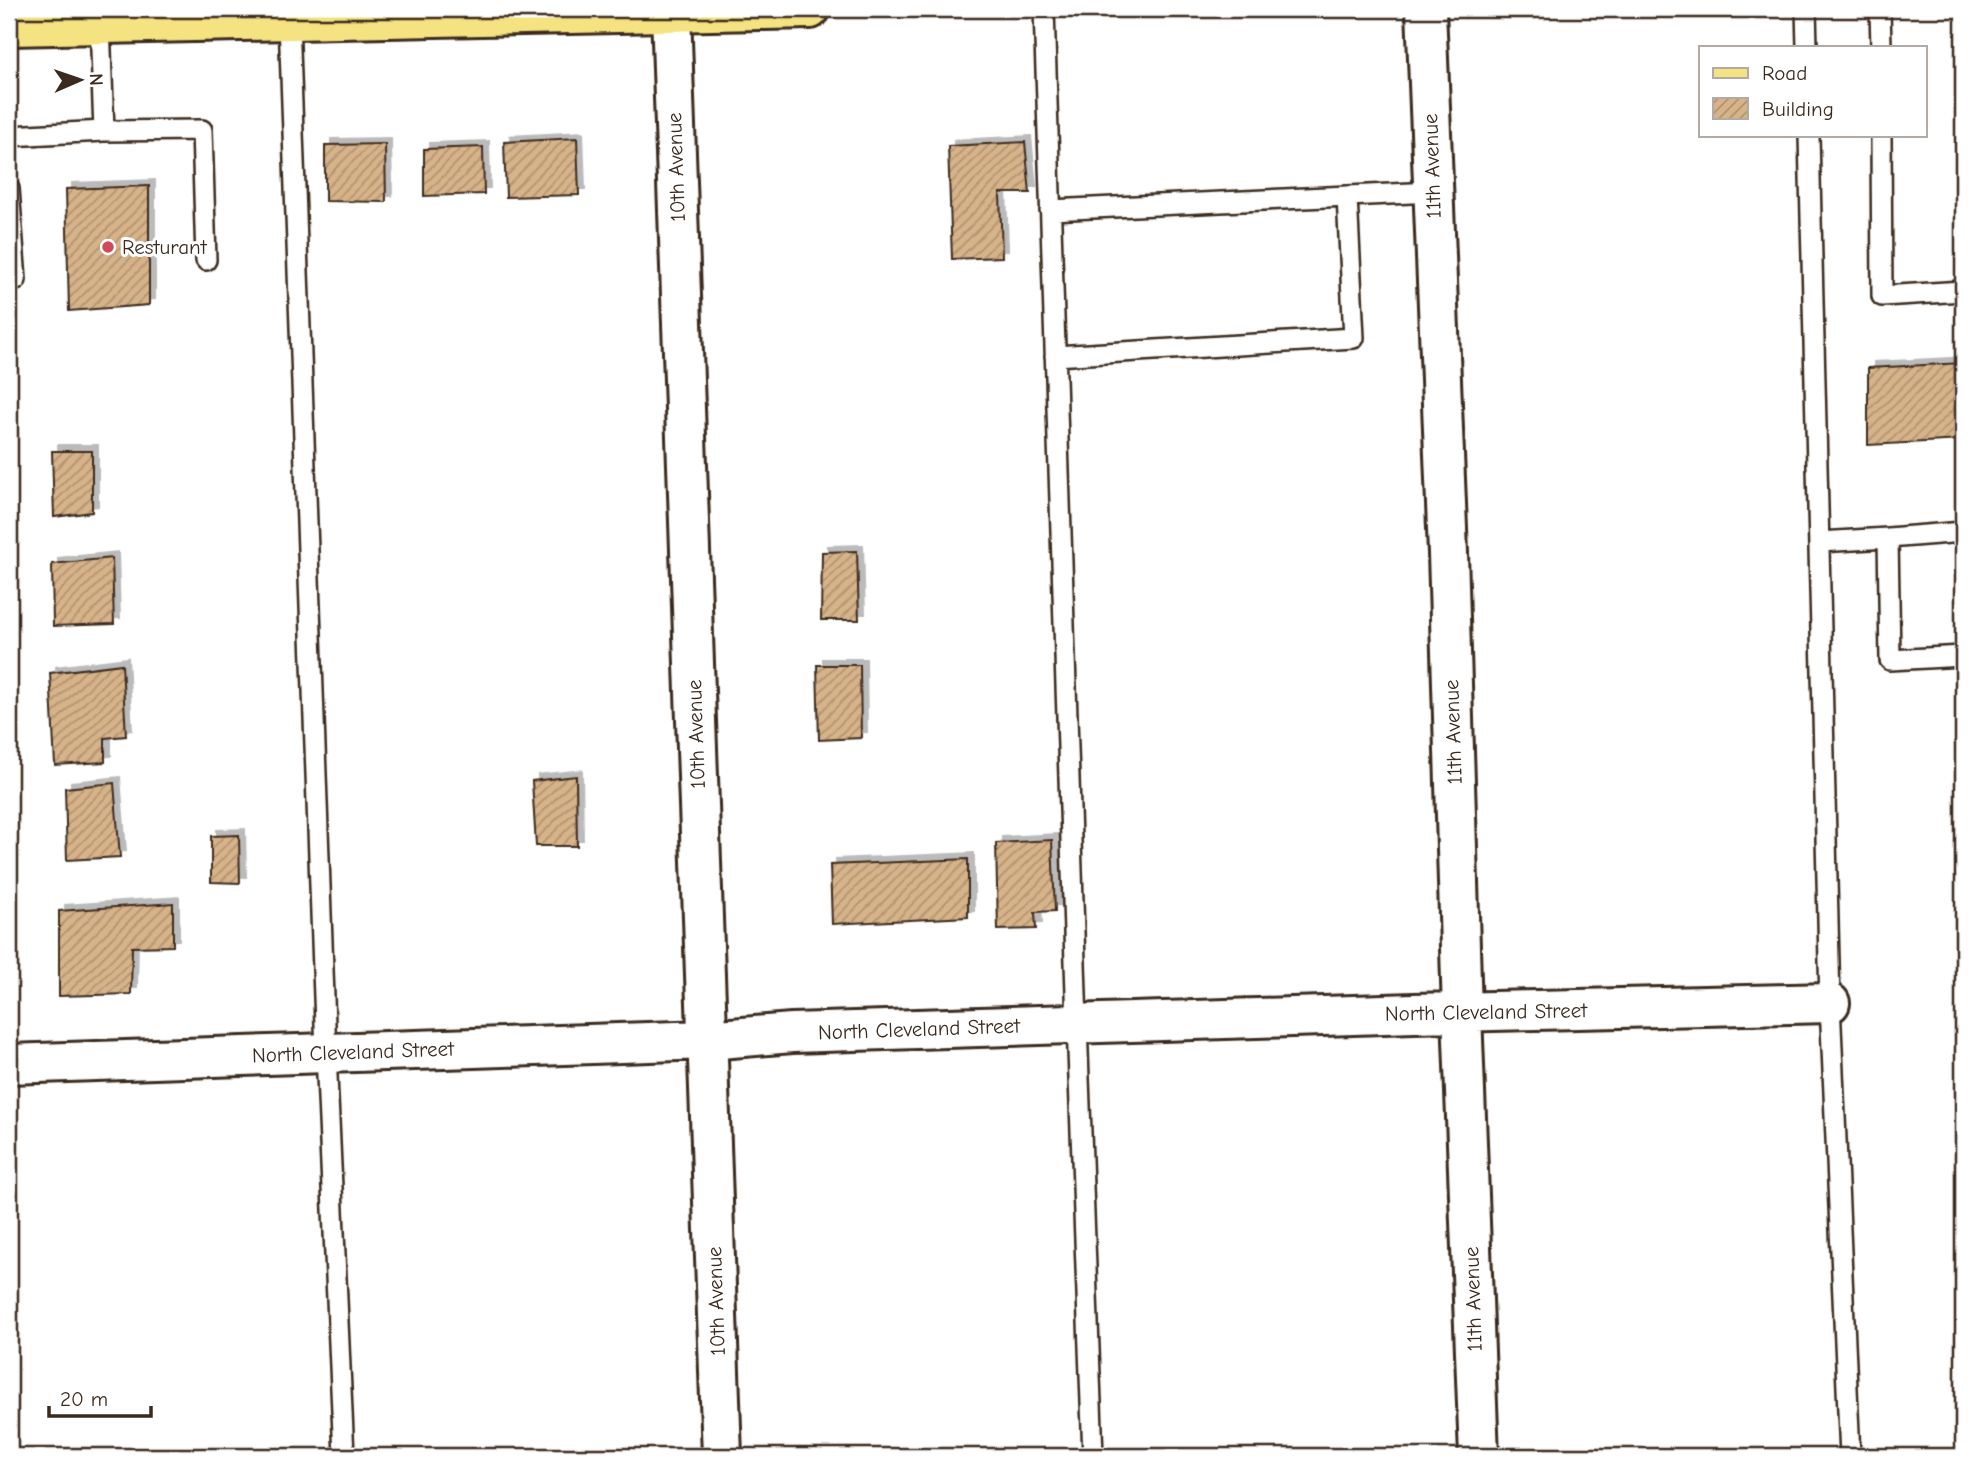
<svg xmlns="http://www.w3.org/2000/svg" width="1972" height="1465" viewBox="0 0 1972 1465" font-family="'Comic Neue',sans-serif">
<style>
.building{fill:url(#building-hatch);stroke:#3b2a1e;stroke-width:2;filter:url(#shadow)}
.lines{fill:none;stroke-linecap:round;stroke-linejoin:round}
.service-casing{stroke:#3b2a1e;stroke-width:24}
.minor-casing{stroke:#3b2a1e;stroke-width:44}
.primary-casing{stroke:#3b2a1e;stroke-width:44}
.service{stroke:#fff;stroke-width:19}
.minor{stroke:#fff;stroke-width:38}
.primary{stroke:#f5e382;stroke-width:38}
.poi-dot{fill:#d1495b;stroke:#fff;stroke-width:2.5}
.labels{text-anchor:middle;stroke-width:6;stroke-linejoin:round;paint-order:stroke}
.street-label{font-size:21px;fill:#3b2a1e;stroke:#fff}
.poi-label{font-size:21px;fill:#3b2a1e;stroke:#fff;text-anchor:start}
</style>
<defs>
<pattern id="building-hatch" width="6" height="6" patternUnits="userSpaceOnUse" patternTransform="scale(1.75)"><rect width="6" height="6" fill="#d7b389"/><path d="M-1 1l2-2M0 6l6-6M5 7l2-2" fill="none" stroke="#b0926f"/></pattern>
<filter id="shadow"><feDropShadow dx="6" dy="-6" stdDeviation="0" flood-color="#0004"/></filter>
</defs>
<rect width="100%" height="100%" fill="#fff"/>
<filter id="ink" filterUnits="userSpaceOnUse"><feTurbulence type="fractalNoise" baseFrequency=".0143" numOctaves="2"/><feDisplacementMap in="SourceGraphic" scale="14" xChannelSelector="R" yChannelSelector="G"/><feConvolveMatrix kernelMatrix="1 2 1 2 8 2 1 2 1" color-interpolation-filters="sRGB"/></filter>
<g filter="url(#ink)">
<path class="building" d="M577 138 579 195 506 197 504 142Z
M1025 142 1030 193H1000L1002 257 952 259 948 146Z
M385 144 386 202 325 201V145Z
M483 147 484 194 424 196V149Z
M149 186V305L69 311 66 189Z
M1963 363V440L1868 445V368Z
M52 451H92V512L54 517Z
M857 551 859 620H821L822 552Z
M112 558 114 624 53 626 52 564Z
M122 664 126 736 105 738V762L55 765 50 673Z
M817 665H860L861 738 819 740Z
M576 776 577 846H536L532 781Z
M114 783 120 857 67 860 65 788Z
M239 835 240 883 211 882V836Z
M1052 840 1055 911 1035 912 1036 929 998 930 996 843Z
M968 859V917L832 924 830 865Z
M173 903V946L132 947 131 994 59 996V911Z"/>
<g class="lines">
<g class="service-casing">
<path id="service" d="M1044 9 1077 1024 1093 1456
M1806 9 1807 47
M1880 9 1881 47
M289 20 326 1053 344 1456
M100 23 104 131 202 130 206 260
M1809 135 1830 1003 1850 1456
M1881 135 1882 296 1963 291
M9 136 104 131
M9 189 16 280
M1050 210 1433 192
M1055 356 1354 338 1347 196
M1888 538 1963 532
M1819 542 1888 538 1890 660 1963 656"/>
</g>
<g class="minor-casing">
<path id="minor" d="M1426 9 1448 553 1462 1013 1479 1456
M671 12 722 1456
M9 1064 707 1040 792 1033 1414 1013 1830 1003"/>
</g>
<g class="primary-casing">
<path id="primary" d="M9 26 810 9"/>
</g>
<use href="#service" class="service"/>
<use href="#minor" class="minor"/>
<use href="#primary" class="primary"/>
</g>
</g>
<circle class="poi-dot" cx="108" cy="247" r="7"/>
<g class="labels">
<g class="street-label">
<text transform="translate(1432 166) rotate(-92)" y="7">11th Avenue</text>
<text transform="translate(676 167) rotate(-92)" y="7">10th Avenue</text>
<text transform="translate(1453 732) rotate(-92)" y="7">11th Avenue</text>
<text transform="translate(696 734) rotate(-92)" y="7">10th Avenue</text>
<text transform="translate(1486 1012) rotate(-1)" y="7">North Cleveland Street</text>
<text transform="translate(919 1029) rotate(-2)" y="7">North Cleveland Street</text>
<text transform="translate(353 1052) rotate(-2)" y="7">North Cleveland Street</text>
<text transform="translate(1473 1299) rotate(-92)" y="7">11th Avenue</text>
<text transform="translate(716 1301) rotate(-92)" y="7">10th Avenue</text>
</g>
<g class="poi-label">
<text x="122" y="254">Resturant</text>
</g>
</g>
<rect width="1972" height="1465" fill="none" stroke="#fff" stroke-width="35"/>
<rect x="18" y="18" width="1937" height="1430" fill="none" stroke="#3b2a1e" stroke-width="2.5" filter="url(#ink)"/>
<rect x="1699" y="46" width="228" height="91" fill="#ffffff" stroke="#b1aaa5" stroke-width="2"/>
<rect x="1713" y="68" width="35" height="10" fill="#f5e382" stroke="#b1aaa5" stroke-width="2"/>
<text x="1762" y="80" font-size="21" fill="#3b2a1e">Road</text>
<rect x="1713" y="98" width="35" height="21" fill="url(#building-hatch)" stroke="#b1aaa5" stroke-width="2"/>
<text x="1762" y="116" font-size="21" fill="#3b2a1e">Building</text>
<g transform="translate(80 80) rotate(88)" stroke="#ffffff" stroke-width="5" paint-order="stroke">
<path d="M0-5L12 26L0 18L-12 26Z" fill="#3b2a1e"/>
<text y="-10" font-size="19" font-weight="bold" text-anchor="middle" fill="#3b2a1e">N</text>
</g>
<path d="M49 1406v10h102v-10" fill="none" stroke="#3b2a1e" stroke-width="3.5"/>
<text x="60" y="1406" font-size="21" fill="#3b2a1e" stroke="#ffffff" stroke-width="5" paint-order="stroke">20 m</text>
</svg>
